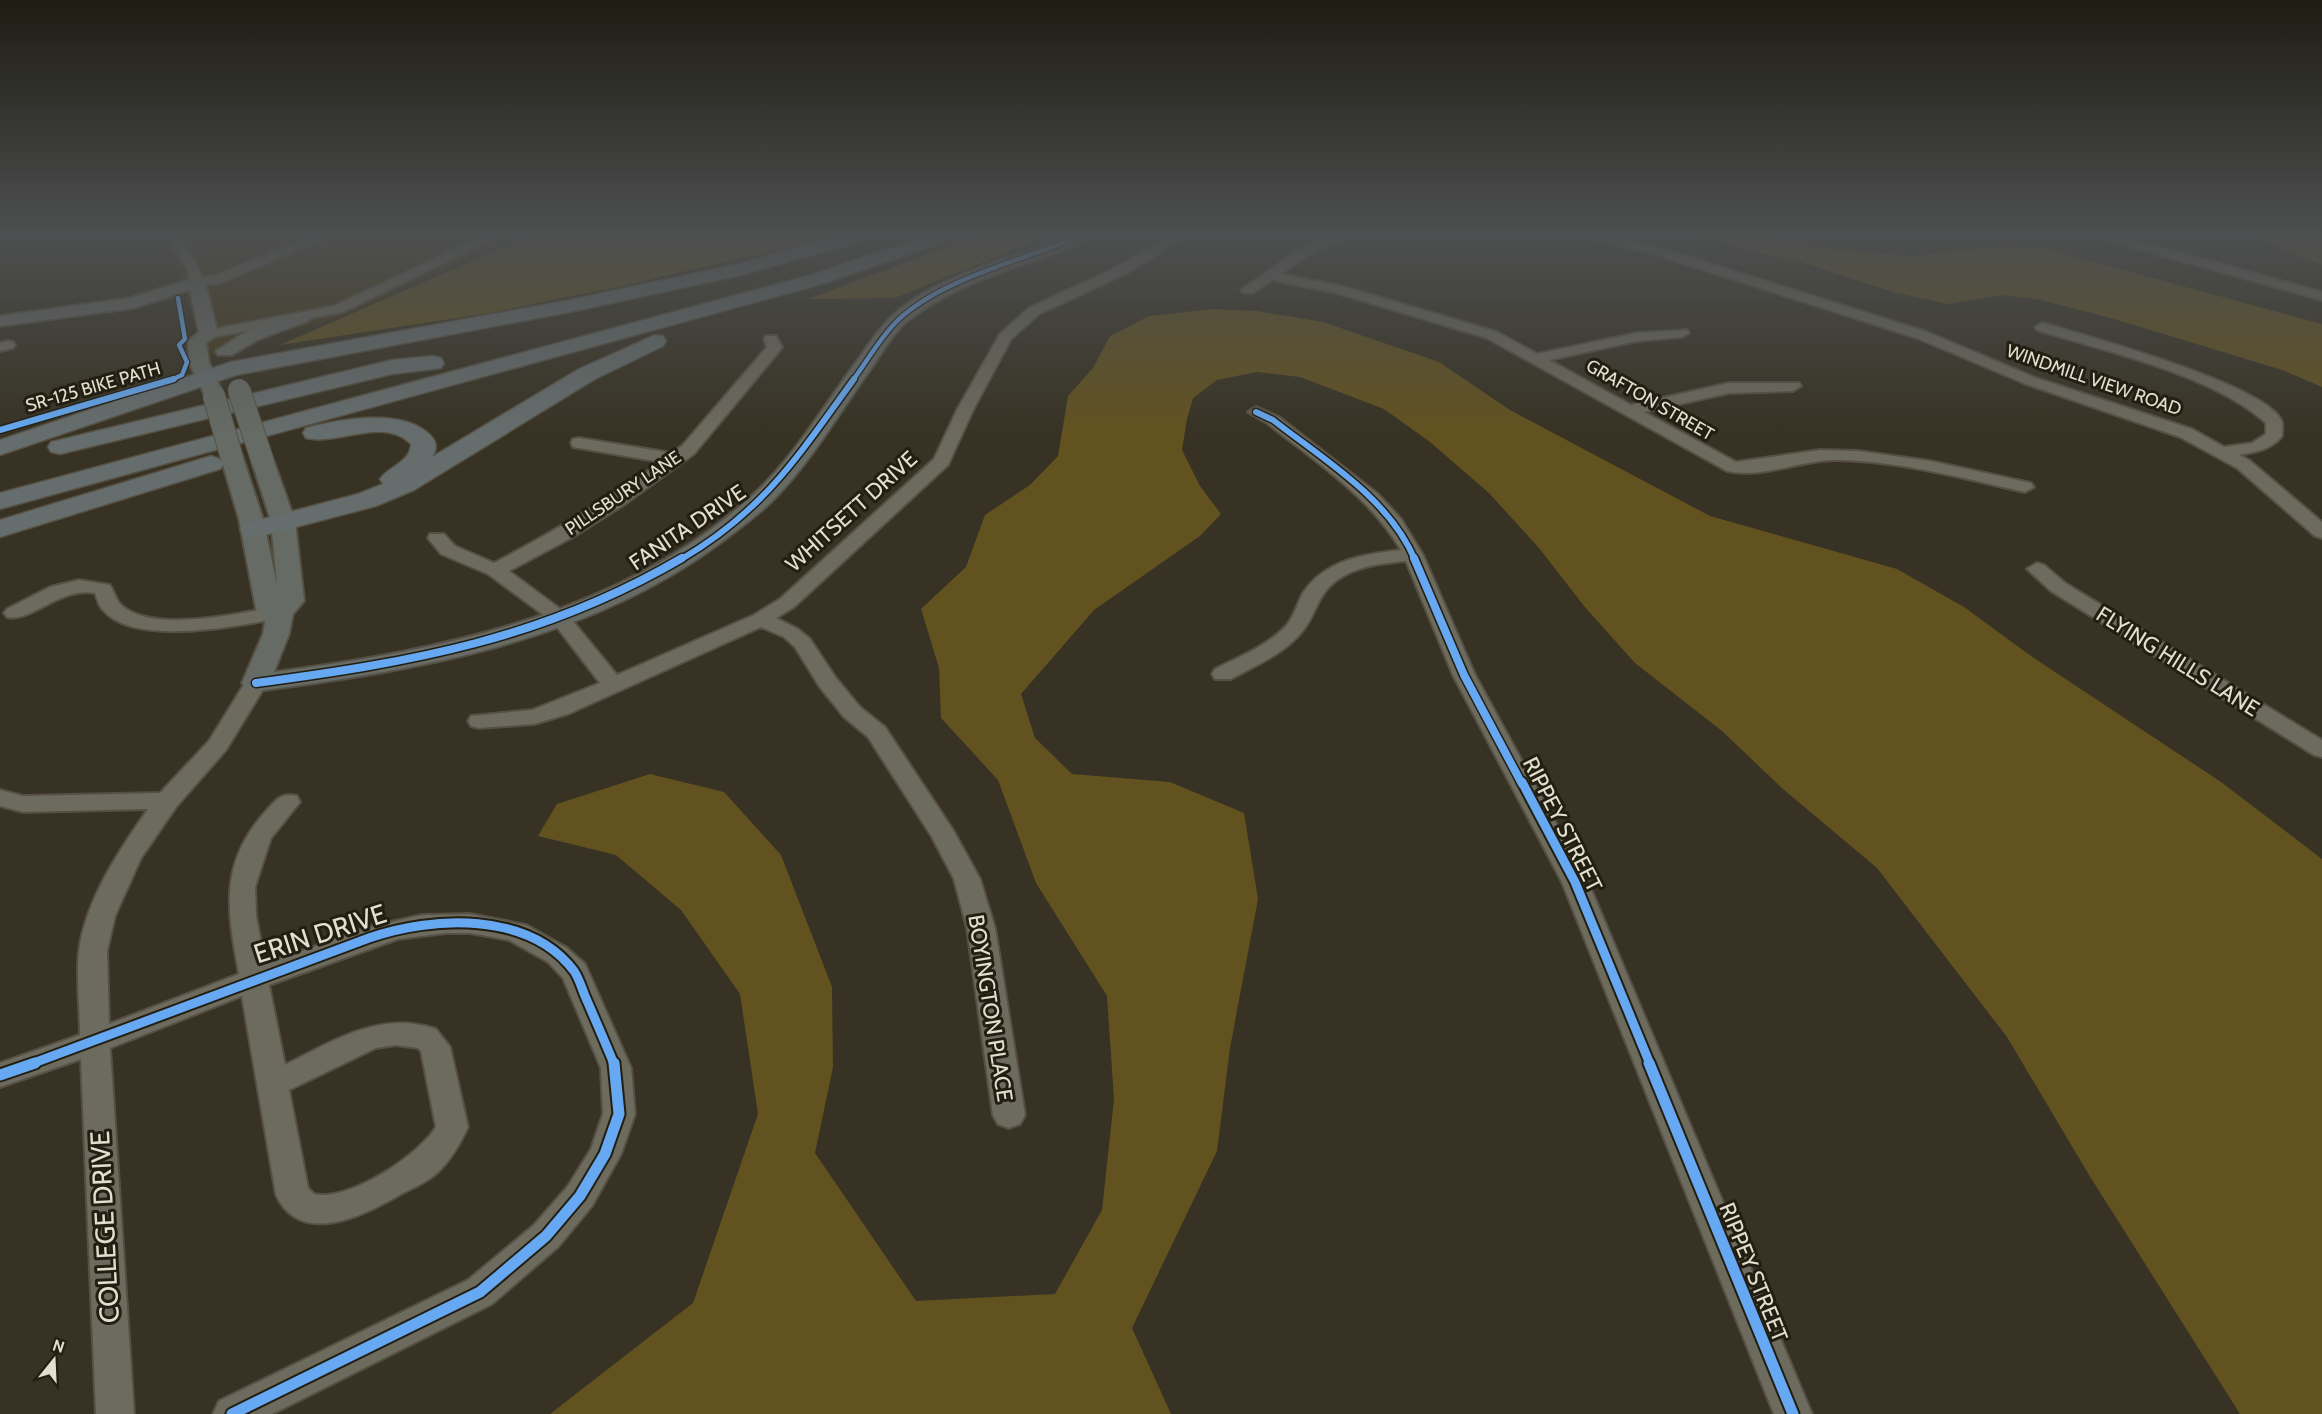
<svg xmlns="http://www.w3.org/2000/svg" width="2322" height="1414" viewBox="0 0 2322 1414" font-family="Cabin,sans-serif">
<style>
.built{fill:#453b1a}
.green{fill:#625220}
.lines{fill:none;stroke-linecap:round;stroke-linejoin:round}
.minor-casing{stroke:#555043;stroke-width:4}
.major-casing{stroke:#555043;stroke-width:4}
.highway-casing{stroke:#555043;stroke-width:3}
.minor{fill:#6d6a5e;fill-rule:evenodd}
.major{fill:#676b65;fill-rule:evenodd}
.highway{fill:#666e6d;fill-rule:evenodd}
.major-bridge-casing{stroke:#555043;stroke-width:24;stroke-linecap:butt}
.major-bridge{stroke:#676b65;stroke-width:22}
.cycleway-far4-casing{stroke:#221e12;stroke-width:7}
.cycleway-far3-casing{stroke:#221e12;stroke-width:9}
.cycleway-far2-casing{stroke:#221e12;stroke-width:11}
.cycleway-far1-casing{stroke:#221e12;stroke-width:13}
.cycleway-casing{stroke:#221e12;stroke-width:15}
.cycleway-far4{stroke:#66a8f1;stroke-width:4.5}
.cycleway-far3{stroke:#66a8f1;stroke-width:6}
.cycleway-far2{stroke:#66a8f1;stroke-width:8}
.cycleway-far1{stroke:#66a8f1;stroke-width:9}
.cycleway{stroke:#66a8f1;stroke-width:11}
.labels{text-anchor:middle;stroke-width:6;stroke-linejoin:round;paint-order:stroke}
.far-street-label{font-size:18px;fill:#e3dece;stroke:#221e12}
.street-label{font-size:22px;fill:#e3dece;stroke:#221e12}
.near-street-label{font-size:27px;fill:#e3dece;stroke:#221e12}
</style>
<rect width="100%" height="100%" fill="#373223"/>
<path class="built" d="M166 236H519L340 317 275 334 248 346 206 357Z"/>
<path class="green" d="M529 236H839L627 285 490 313 280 345Z
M978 236H1047L895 298 808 299Z
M1700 236H1764L1835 250 1914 256 2006 246 2042 248 2322 324V387L2282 370 2111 318 2041 300 2003 295 1948 304 1896 293 1801 262 1745 250Z
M2253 236H2322V265Z
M1212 309 1257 311 1323 322 1439 362 1510 410 1710 516 1897 569 1964 607 2031 656 2221 782 2322 859V1414H2240L2089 1175 2007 1037 1877 868 1783 789 1722 731 1635 663 1584 606 1539 548 1489 493 1430 442 1384 409 1300 377 1257 372 1217 380 1193 398 1187 419 1182 450 1200 486 1221 514 1200 536 1094 610 1021 694 1035 738 1072 774 1170 782 1244 813 1258 899 1230 1048 1217 1151 1132 1328 1171 1414H550L693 1303 758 1114 740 994 681 910 616 855 538 836 557 804 650 774 724 792 781 855 832 987 833 1067 815 1153 916 1301 1055 1294 1102 1210 1114 1099 1107 996 1036 883 998 780 941 718 939 668 921 609 966 567 985 515 1030 485 1058 456 1068 396 1093 368 1110 336 1149 316Z"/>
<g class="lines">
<g class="minor-casing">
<path id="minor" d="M168 236H180L203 277 213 276 314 236H331L220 283 197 286 190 282 188 271Z
M483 236H499L343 312 209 338 202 334 209 330 334 306Z
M1171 236H1186L1127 273 1039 314 1011 339 973 410 948 465 794 607 776 618 798 629 810 639 836 678 860 707 885 727 953 830 980 879 995 928 1025 1115 1020 1124 1009 1128 998 1124 993 1115 967 928 954 879 932 837 868 737 844 717 819 686 795 647 784 637 761 627 568 714 534 724 479 728 471 726 468 721 471 716 532 710 600 683 553 622 488 574 441 554 428 538 430 534H444L455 546 494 563C553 532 607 500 661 462L573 447 571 443 573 439 579 438 672 453 682 446 767 347 764 339 766 336H776L782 347 780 350 694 454 625 504 571 538 509 571 567 614 617 675 754 615 780 599 934 459 957 410 1000 334 1029 308 1117 267Z
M1339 236 1348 239 1315 250 1281 274 1345 287 1497 332 1537 354 1637 333 1687 330 1689 333 1682 337 1637 341 1549 360 1631 405 1729 383H1799L1801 386 1793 391 1729 393 1644 412 1736 462 1820 450 1858 451 1930 461 2031 483 2034 487 2025 492C1962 478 1900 461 1836 460 1800 460 1762 479 1727 471L1487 338 1337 293 1272 280 1253 293H1243L1241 290 1307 244Z
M1582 236H1605L1664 249 1927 332 2036 378 2192 429 2224 447 2252 443 2266 434V423C2214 375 2105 351 2037 330L2035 327 2042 323 2047 324C2086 336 2271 386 2282 422 2283 426 2282 432 2282 436 2271 450 2255 452 2239 455L2249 460 2322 522V538L2315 536 2237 468 2180 437 2026 384 1917 338 1657 255Z
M2091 236H2113L2165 248 2322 292V300Z
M8 341 13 342 15 345 13 348 0 351V343Z
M1256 407 1279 417 1378 494 1401 519 1423 555 1475 675 1588 882 1812 1414H1774L1562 882 1453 675 1406 561C1375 564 1338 568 1321 598 1314 610 1310 624 1300 634 1282 655 1254 666 1231 679H1215L1212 674 1215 669C1239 657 1267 646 1286 626 1294 617 1297 604 1303 593 1325 560 1364 554 1401 550 1369 496 1316 462 1267 423L1248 412Z
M2037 563 2044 565 2065 583 2322 740V757L2314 755 2051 591 2027 569Z
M79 580 110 585C114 591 116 600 121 605 152 634 242 613 280 606L287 608 290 612 287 616 280 618C238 626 134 647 103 610 99 606 97 599 95 593 59 587 31 623 7 617L4 613 7 609 50 587Z
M256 676 264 678 267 683 226 750 176 807 141 858 115 916 107 951 109 1024 239 974C227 910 219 863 266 811 276 800 281 792 297 796L300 802 271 838 255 887 256 916 265 964 369 927 422 915 470 914 526 925 567 948 585 964 631 1068 635 1114 621 1154 592 1206 558 1247 492 1304 272 1414H213L219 1401 468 1280 534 1225 568 1186 591 1149 603 1114 601 1068 563 978 548 962 509 940 470 933H446L398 939 269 985 285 1065C334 1041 380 1010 436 1029L450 1047 468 1127C460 1144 451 1160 437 1173 427 1182 413 1188 401 1194 365 1215 301 1248 276 1195L242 996 110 1048 134 1414H96L81 1059 0 1087V1063L80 1035C80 1007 76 978 79 951 86 899 119 851 148 809L23 812 0 806V790L23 796 160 793 209 741 248 678ZM396 1045 418 1048 421 1051 436 1127C419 1155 349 1202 314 1194L308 1188 289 1090 376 1048Z"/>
</g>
<g class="major-casing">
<path id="major" d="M1067 236H1089C1077 249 1038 259 1021 265 982 279 943 294 910 319 893 332 882 353 870 370 839 413 813 459 776 497 760 514 741 527 723 541 589 642 418 670 256 691L246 689 242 683 263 634 266 616 260 614 256 609 239 519 221 458 224 453H240L243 458 263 519 277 585 271 521 252 462 255 457H271L274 462 295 521 304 601 293 614 289 634 274 672C444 650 627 613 757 491 796 454 825 404 857 361 868 346 878 329 892 316 939 273 1011 260 1067 236Z
M197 277 205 282 218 334 206 343 209 362 224 396 221 400H207L189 362 188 341 199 332 190 290 133 308 0 326V316L131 298Z
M302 312 311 317 308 321 257 340 232 355H218L216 351 245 332Z"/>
</g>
<g class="highway-casing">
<path id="highway" d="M838 236H868L865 240 741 275 570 312 236 375 0 455V440L231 362 570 300 738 264Z
M926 236H953L950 240 825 283 0 509V493L811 275Z
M655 335 663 336 666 341 663 346 595 379 414 490 376 506 254 538 244 536 240 530 244 524 358 494 383 484 380 479C389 466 410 463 411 444 382 416 339 446 306 438L303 433 306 428C340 419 404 407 431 436 437 442 437 450 432 457L579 369Z
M433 356 441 358 444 363 441 368 392 374 60 454 51 452 48 447 51 442 392 360Z
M211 456 220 459 224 464 220 469 0 537V520Z"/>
</g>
<use href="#minor" class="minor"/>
<use href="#major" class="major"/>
<use href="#highway" class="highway"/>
<g class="major-bridge-casing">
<path id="major-bridge" d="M239 390 263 462
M214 396 232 458"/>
</g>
<use href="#major-bridge" class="major-bridge"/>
<g class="cycleway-far4-casing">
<path id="cycleway-far4" d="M171 380 182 375 187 362 179 345 185 339 178 298
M853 380C867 361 880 338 897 321 942 278 1024 260 1081 236"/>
</g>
<g class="cycleway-far3-casing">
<path id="cycleway-far3" d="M1256 412 1273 420C1324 460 1389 498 1415 560
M0 430 174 379
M680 560C764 511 799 455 854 379"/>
</g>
<g class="cycleway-far2-casing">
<path id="cycleway-far2" d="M1414 558 1464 675 1522 784
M256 683C413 662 544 639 682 558"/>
</g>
<g class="cycleway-far1-casing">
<path id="cycleway-far1" d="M1522 782 1575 882 1650 1064
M31 1064 369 938C432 916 529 911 574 971 579 978 582 989 585 996 595 1019 605 1042 614 1064"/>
</g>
<g class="cycleway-casing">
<path id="cycleway" d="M1649 1063 1793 1414
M0 1075 35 1063
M232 1414 480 1292 546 1236 580 1196 605 1154 619 1114 614 1063"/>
</g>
<use href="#cycleway-far4" class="cycleway-far4"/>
<use href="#cycleway-far3" class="cycleway-far3"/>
<use href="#cycleway-far2" class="cycleway-far2"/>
<use href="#cycleway-far1" class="cycleway-far1"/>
<use href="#cycleway" class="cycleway"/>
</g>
<linearGradient id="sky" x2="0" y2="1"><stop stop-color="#1e1c13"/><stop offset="0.54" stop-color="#4d4f50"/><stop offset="1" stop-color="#4d4f50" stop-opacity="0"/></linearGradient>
<rect width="2322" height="434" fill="url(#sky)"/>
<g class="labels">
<g class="far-street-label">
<text transform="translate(2094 380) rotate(19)" y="6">WINDMILL VIEW ROAD</text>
<text transform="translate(93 387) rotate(-16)" y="6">SR-125 BIKE PATH</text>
<text transform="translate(1650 400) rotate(30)" y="6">GRAFTON STREET</text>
<text transform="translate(623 493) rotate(-34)" y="6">PILLSBURY LANE</text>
</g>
<g class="street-label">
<text transform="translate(851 511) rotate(-42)" y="8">WHITSETT DRIVE</text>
<text transform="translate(687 527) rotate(-34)" y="8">FANITA DRIVE</text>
<text transform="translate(2178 661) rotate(32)" y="8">FLYING HILLS LANE</text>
<text transform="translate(1563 824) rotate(63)" y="8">RIPPEY STREET</text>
<text transform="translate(991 1008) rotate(81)" y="8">BOYINGTON PLACE</text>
<text transform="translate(1754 1272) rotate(68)" y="8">RIPPEY STREET</text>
</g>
<g class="near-street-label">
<text transform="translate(320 934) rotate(-18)" y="9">ERIN DRIVE</text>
<text transform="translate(105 1227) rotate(-93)" y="9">COLLEGE DRIVE</text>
</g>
</g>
<g transform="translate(54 1360) rotate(18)" stroke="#221e12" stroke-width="4.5" paint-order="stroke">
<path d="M0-4.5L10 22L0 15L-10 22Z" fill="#e3dece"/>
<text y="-9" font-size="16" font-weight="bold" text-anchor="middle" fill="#e3dece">N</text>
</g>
</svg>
